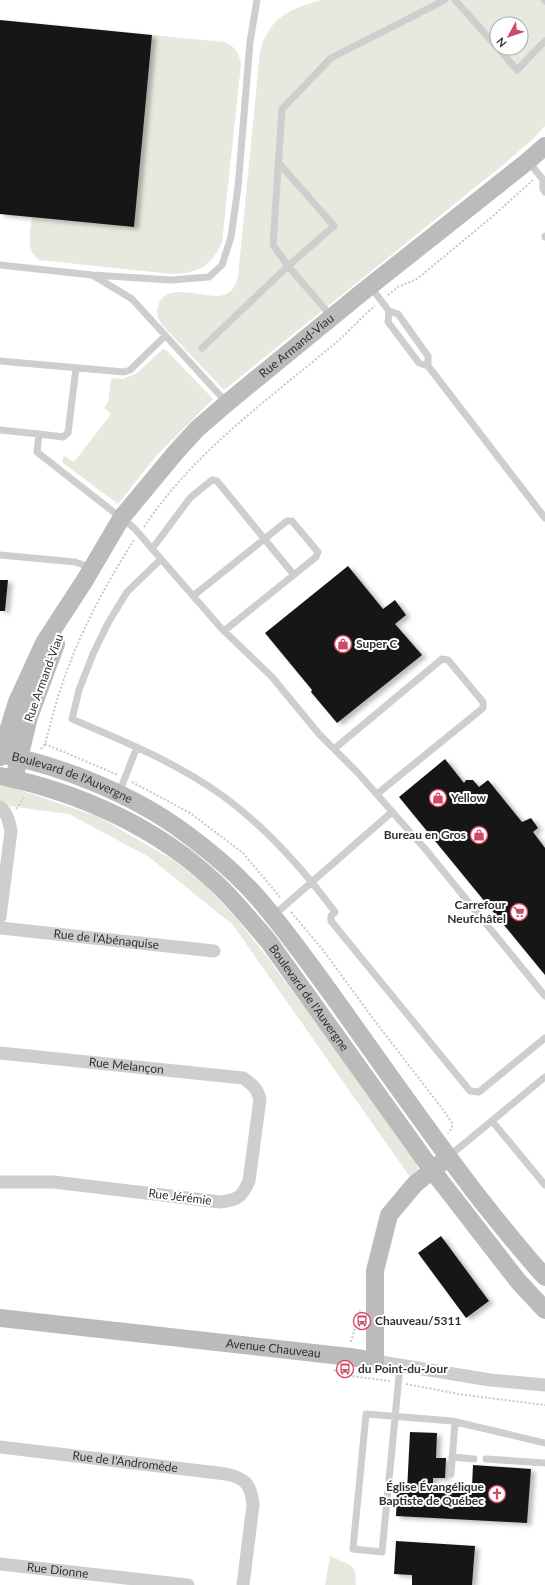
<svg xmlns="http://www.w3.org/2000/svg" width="545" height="1585" viewBox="0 0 545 1585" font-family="Lato,sans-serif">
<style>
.green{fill:#e5e9de;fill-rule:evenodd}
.building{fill:#181818;filter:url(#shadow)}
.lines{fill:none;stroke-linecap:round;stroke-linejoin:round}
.path{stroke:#c8c8c8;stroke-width:2;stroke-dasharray:2 2;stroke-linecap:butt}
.lane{stroke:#cecece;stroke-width:7}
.street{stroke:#cecece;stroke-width:13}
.secondary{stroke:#bbb;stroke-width:18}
.labels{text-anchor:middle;stroke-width:4;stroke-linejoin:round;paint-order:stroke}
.street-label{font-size:12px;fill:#313131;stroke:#fff}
.poi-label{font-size:12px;font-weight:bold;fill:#313131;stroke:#fff;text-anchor:start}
</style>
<defs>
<filter id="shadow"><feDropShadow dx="4.5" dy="2.5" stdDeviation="2" flood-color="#0004"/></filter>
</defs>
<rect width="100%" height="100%" fill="#fff"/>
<path class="green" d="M321 0H545V126L533 139 504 164 224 390 163 326C158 319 155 312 159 303 170 281 205 300 223 295 232 293 236 285 238 277L260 51C270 17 289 9 321 0ZM497 24H521V48H497Z
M152 35 224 42C235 46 239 53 241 64L222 242C211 267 199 273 172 274L39 260C25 249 30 234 32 218L134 227Z
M163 349 166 350 213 399 156 456 118 504 63 463 62 460 64 456 74 462 111 414 104 408 108 402 111 380 114 378 123 379 137 373Z
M0 786 11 787 99 817 173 860 204 884 237 919 270 961 414 1155 418 1169 410 1177 233 925 149 857 69 814 0 805Z
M330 1556 350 1565 355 1570 356 1585H325Z"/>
<path class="building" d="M0 20 152 35 134 227 0 214Z
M348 566 383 609 395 600 406 615 395 624 422 655 337 723 311 692 312 690 265 633Z
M0 580H8L5 611H0Z
M445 759 464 783 466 780H473L479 787 488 780 522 822 531 818 538 828 533 832 545 848V975L399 797Z
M441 1236 489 1301 466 1318 418 1253Z
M410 1432 437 1433 436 1458H446L445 1478H433V1484L472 1486 473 1465 531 1469 527 1523 396 1516 397 1491H407Z
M396 1541 475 1546 472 1585H412V1575L394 1574Z"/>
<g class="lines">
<path class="path" d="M388 295 398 287 417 279 493 216 533 180
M144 527C193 453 266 401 333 345 348 333 360 318 375 306
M45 744 118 775
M41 749 45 744C51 722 56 701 64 679 81 630 106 584 134 540
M132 782 190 813 243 853 280 897
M16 809 25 796
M291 912 323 950 374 1020 444 1111 452 1123V1128L448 1133
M351 1342 360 1310
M334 1370 342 1375 390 1381
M406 1384 464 1395 545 1405"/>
<path class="lane" d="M455 0 497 47
M544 0 545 1
M498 48 517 70 545 41
M528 161 545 182
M543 181V189L545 192
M545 236V237
M0 265 92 275 171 280 209 277 222 265 231 237 238 187 250 42 257 0
M94 276 132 299 227 403
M370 286 389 311 398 314 428 356V366
M389 311 388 322 419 363 428 366 545 518
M332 317 288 266 273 245 282 109 331 58 445 0
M202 348 288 266 334 226 278 162
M0 361 124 372 130 370 165 336
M0 430 39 434 37 452 134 528 221 628 272 677 319 734 358 773 426 850 545 996
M39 434 63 437 68 433 76 368
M152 549 190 498 212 480 217 481 294 575
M0 555 75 562 92 568
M161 559 127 592 108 623 93 654 79 690 72 719C124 741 177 763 223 796 267 828 303 869 335 912L331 916V921L470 1091 479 1092 545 1038
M193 596 287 521H292L318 552 316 557 224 631
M334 749 442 659 448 660 483 702V708L377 794
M119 793 137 747
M274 915 392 812
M492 1121 545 1185
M448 1157 545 1077
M400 1366 382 1552 353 1549 366 1414 452 1421 545 1443
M452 1457 474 1459
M486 1459 545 1463
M451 1474 455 1422"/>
<g class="street">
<path d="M0 807C8 814 9 822 11 831L0 917"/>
<path id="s1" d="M0 928 214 951"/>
<path id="s2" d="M0 1053 243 1078C252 1084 257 1088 260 1099L249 1181C242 1197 238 1200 220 1202L54 1182H0"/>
<path d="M375 1361 490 1380 545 1385"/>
<path id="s3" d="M0 1447 226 1474C246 1478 251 1485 253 1505L243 1585"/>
<path id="s4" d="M0 1564 188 1585"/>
</g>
<g class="secondary">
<path id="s5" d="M0 754C61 765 136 796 185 833 211 852 237 874 258 898 289 934 317 974 345 1013 389 1075 433 1138 480 1199 501 1225 522 1252 545 1277"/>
<path id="s6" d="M0 757 17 702 44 643 85 580 122 517 176 452 197 429 227 403 360 294 528 161 545 146"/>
<path d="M16 771 29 717 56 644"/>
<path id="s7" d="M0 776C79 792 159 828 218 885 236 902 252 922 269 942L432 1170 518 1281 545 1310"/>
<path id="s8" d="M0 1318 350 1357 375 1361V1271L389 1215 415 1184 441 1163"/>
</g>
</g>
<defs>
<g id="shop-ring" transform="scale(0.9)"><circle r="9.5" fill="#fff" stroke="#d24965" stroke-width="1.5"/><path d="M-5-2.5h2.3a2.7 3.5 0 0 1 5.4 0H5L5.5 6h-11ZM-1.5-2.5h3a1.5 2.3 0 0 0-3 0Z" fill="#d24965"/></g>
<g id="supermarket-ring" transform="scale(0.9)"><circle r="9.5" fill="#fff" stroke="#d24965" stroke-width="1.5"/><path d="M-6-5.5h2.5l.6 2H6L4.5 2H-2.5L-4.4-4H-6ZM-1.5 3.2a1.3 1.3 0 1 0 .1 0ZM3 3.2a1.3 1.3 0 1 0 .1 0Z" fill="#d24965"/></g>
<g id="bus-ring" transform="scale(0.9)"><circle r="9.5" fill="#fff" stroke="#d24965" stroke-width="1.5"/><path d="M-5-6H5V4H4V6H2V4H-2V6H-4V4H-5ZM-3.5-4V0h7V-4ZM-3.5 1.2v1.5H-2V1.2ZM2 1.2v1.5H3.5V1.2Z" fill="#d24965"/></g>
<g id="church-ring" transform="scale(0.9)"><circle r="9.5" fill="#fff" stroke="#d24965" stroke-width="1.5"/><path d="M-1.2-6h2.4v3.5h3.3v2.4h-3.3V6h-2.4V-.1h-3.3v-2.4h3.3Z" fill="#d24965"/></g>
</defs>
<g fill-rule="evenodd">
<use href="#shop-ring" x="343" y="644"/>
<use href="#shop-ring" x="438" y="798"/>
<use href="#shop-ring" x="479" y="835"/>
<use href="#supermarket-ring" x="519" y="912"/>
<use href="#bus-ring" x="362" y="1321"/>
<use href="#bus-ring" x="345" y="1369"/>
<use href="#church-ring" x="497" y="1494"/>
</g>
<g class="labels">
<g class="street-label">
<text dy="4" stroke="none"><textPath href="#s6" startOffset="516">Rue Armand-Viau</textPath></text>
<text transform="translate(44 678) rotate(-70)" y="4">Rue Armand-Viau</text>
<text dy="4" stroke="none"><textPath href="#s5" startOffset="76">Boulevard de l'Auvergne</textPath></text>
<text dy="4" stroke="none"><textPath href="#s1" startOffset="107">Rue de l'Abénaquise</textPath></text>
<text dy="4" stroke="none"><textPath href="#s7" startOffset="392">Boulevard de l'Auvergne</textPath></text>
<text dy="4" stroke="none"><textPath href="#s2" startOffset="127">Rue Melançon</textPath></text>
<text transform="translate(180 1197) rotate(7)" y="4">Rue Jérémie</text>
<text dy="4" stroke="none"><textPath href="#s8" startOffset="275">Avenue Chauveau</textPath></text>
<text dy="4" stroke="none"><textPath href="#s3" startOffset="126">Rue de l'Andromède</textPath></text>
<text dy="4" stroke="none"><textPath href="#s4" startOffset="58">Rue Dionne</textPath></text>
</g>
<g class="poi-label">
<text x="356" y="648">Super C</text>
<text x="451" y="802">Yellow</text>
<text x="466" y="839" text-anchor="end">Bureau en Gros</text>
<text x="506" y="909" text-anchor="end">Carrefour<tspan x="506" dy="14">Neufchâtel</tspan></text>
<text x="375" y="1325">Chauveau/5311</text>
<text x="358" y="1373">du Point-du-Jour</text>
<text x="484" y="1491" text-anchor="end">Église Évangélique<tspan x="484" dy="14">Baptiste de Québec</tspan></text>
</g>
</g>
<g transform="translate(509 36) rotate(230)"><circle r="19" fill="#ffffff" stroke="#adadad"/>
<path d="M0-3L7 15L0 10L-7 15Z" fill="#d24965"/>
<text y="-6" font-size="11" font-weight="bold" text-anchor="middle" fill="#313131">N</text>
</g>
</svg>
